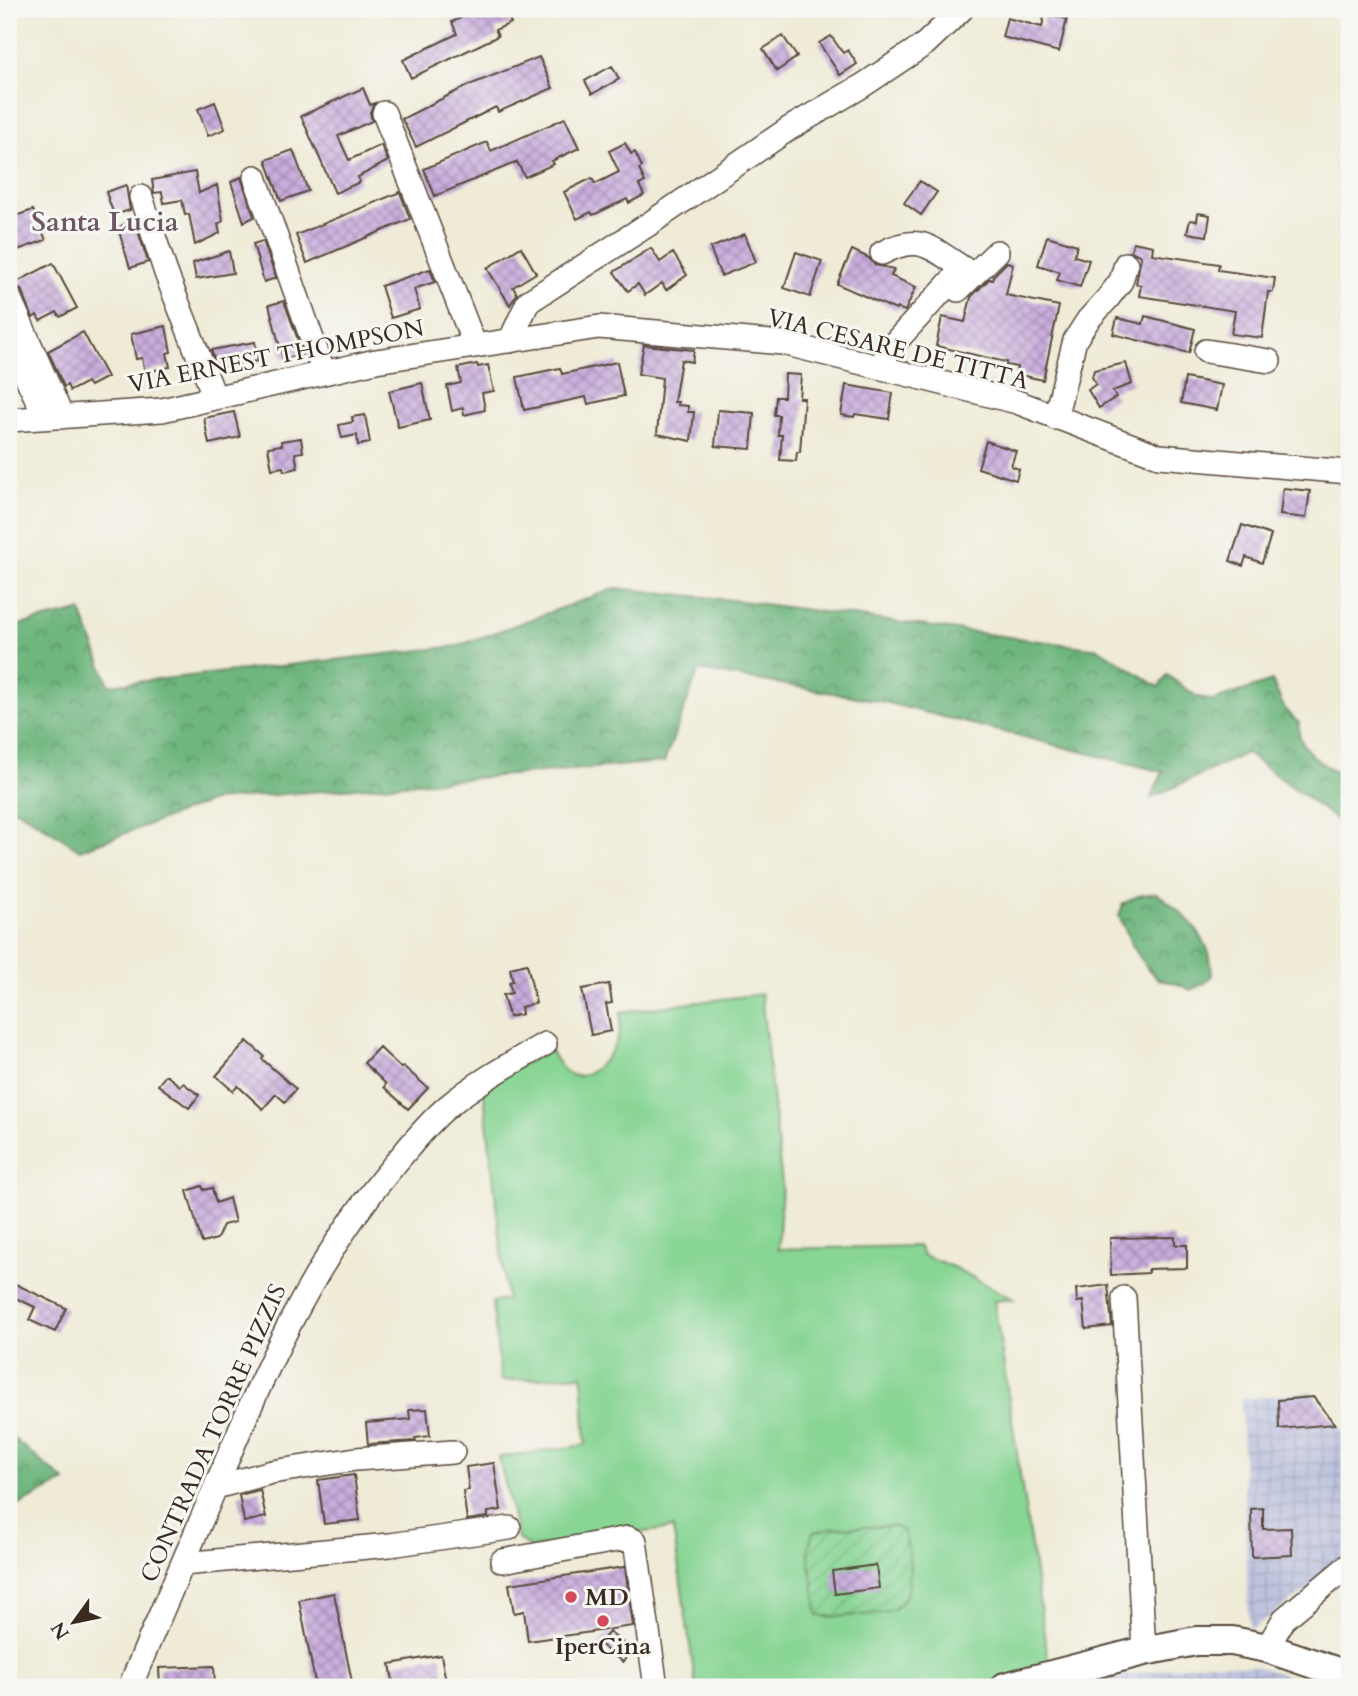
<svg xmlns="http://www.w3.org/2000/svg" width="1358" height="1696" viewBox="0 0 1358 1696" font-family="Cardo,serif">
<style>
.industrial{fill:url(#industrial-grid)}
.grass{fill:#88d594;stroke:#628059;stroke-width:2;fill-rule:evenodd}
.forest{fill:url(#forest-crowns);stroke:#54704e;stroke-width:2}
.garden{fill:url(#garden-furrows);stroke:#628059;stroke-width:2}
.building{fill:url(#building-cross-hatch)}
.lines{fill:none;stroke-linecap:round;stroke-linejoin:round}
.minor-casing{stroke:#56473a;stroke-width:26}
.major-casing{stroke:#56473a;stroke-width:32}
.minor{stroke:#fff;stroke-width:23}
.major{stroke:#fff;stroke-width:28}
.poi-dot{fill:#d1495b;stroke:#f6f6f2;stroke-width:2.5}
.labels{text-anchor:middle;stroke-width:6;stroke-linejoin:round;paint-order:stroke}
.street-label{font-size:24px;fill:#3b2a1e;stroke:#f6f6f2}
.poi-label{font-size:24px;font-weight:bold;fill:#3b2a1e;stroke:#f6f6f2;text-anchor:start}
.quarter-label{font-size:28px;font-weight:bold;fill:#6d5861;stroke:#f6f6f2}
</style>
<defs>
<pattern id="industrial-grid" width="8" height="8" patternUnits="userSpaceOnUse" patternTransform="scale(1.75)"><rect width="8" height="8" fill="#bdc3de"/><path d="M0 4h8M4 0v8" fill="none" stroke="#a3a8be"/></pattern>
<pattern id="forest-crowns" width="20" height="18" patternUnits="userSpaceOnUse" patternTransform="scale(1.75)"><rect width="20" height="18" fill="#6eb67e"/><path d="M2 6a3 3 0 1 1 6 0M12 15a3 3 0 1 1 6 0" fill="none" stroke="#5c9467"/></pattern>
<pattern id="garden-furrows" width="10" height="10" patternUnits="userSpaceOnUse" patternTransform="scale(1.75)"><rect width="10" height="10" fill="#88d594"/><path d="M-1 1l2-2M0 10L10 0M9 11l2-2" fill="none" stroke="#76b77f"/></pattern>
<pattern id="building-cross-hatch" width="8" height="8" patternUnits="userSpaceOnUse" patternTransform="scale(1.75)"><rect width="8" height="8" fill="#c9addd"/><path d="M0 0l8 8M0 8l8-8" fill="none" stroke="#a48db3"/></pattern>
</defs>
<rect width="100%" height="100%" fill="#f6f6f2"/>
<filter id="ink" filterUnits="userSpaceOnUse"><feTurbulence type="fractalNoise" baseFrequency=".0143" numOctaves="2"/><feDisplacementMap in="SourceGraphic" scale="14" xChannelSelector="R" yChannelSelector="G"/><feConvolveMatrix kernelMatrix="1 2 1 2 8 2 1 2 1" color-interpolation-filters="sRGB"/></filter>
<filter id="wash" filterUnits="userSpaceOnUse"><feTurbulence type="fractalNoise" baseFrequency=".00686" numOctaves="4" result="noise"/><feDisplacementMap in="SourceGraphic" scale="28" xChannelSelector="R" yChannelSelector="G"/><feGaussianBlur stdDeviation="1.57" result="paint"/><feColorMatrix in="noise" values="0 0 0 0 0 0 0 0 0 0 0 0 0 0 0 0 0 1.4 0 .05"/><feComposite in="paint" operator="in"/></filter>
<g filter="url(#wash)">
<rect width="100%" height="100%" fill="#efebd7"/>
<path class="industrial" d="M1311 1392 1349 1439V1561L1249 1631 1241 1399Z
M1209 1662 1259 1667 1324 1687H1065L1097 1680Z"/>
<path class="grass" d="M761 994 782 1184 778 1249 918 1246 923 1255 955 1268 1013 1299 994 1301 1049 1666 972 1687H696L673 1528 531 1548 518 1539 499 1457 586 1445 582 1375 501 1381 492 1302 507 1300 483 1086 550 1050C556 1059 561 1071 572 1075 589 1082 612 1054 617 1040 621 1031 620 1021 621 1012ZM894 1526 885 1612 827 1617 875 1527Z"/>
<path class="forest" d="M616 588 742 601 1099 649 1159 687 1167 675 1196 696 1212 701 1272 681 1285 710 1299 723C1294 751 1329 768 1349 780V832L1341 823 1246 753 1151 798 1163 772 880 701 699 670 664 762 215 800 80 850 18 810 9 811V627L81 611 109 685 458 646Z
M1156 893C1178 908 1200 927 1209 953 1211 959 1211 968 1212 975L1205 983 1191 990 1175 983 1158 979 1148 969 1133 947 1119 916 1123 904 1138 896Z
M9 1435 65 1481 9 1510Z"/>
<path class="garden" d="M894 1526 904 1532C910 1553 916 1589 898 1606 889 1614 873 1614 862 1615 847 1616 833 1618 818 1615L808 1550 813 1532 830 1528Z"/>
<g id="blocks">
<path class="building" d="M479 9H530L509 19 511 23 495 30 498 36 411 78 403 60 457 34 452 22Z
M1045 13 1067 19 1059 52 1002 37 1007 18 1042 27Z
M783 36 797 57 777 71 763 49Z
M831 36 843 53 848 50 857 64 840 75 819 43Z
M539 57 553 88 498 112 496 107 416 147 402 119 467 86Z
M612 66 619 79 592 94 585 81Z
M363 88 370 105 375 103 370 112 372 121 338 136 349 160 381 145 388 161 358 177 360 182 335 193 301 116Z
M215 102 225 129 208 136 198 109Z
M565 118 579 148 552 161 554 164 525 177 517 162 435 196 424 169 487 142 491 151Z
M625 143 631 154 635 152 642 167 639 169 645 182 639 185 644 195 629 203 627 199 593 215 591 212 577 219 564 192 592 178 595 184 619 172 609 151Z
M293 150 308 191 281 201 266 160Z
M195 172 199 193 217 185 223 221 218 224 220 233 195 245 189 214 185 215 182 200 164 203 162 192 154 193 152 180Z
M241 177 254 217 244 222 231 182Z
M920 181 937 192 921 215 904 203Z
M126 185 130 210 114 215 106 192Z
M400 192 410 219 307 263 296 235Z
M33 210 46 240 9 253V218Z
M1198 213 1210 215 1207 236 1187 233 1190 220 1197 221Z
M134 219 148 262 130 268 118 228Z
M745 234 756 262 721 276 710 248Z
M1047 236 1077 245 1074 256 1089 260 1080 287 1057 280 1060 272 1038 265Z
M263 241 276 278 264 282 253 244Z
M1133 242 1153 246 1152 254 1219 264 1218 270 1275 278 1273 292H1268L1262 338 1231 334 1235 311 1139 296 1141 285 1136 284 1141 256 1131 251Z
M521 247 536 273 513 287 517 294 510 305 487 268Z
M651 248 660 262 673 253 687 275 666 290 662 283 645 295 638 284 628 291 614 272Z
M852 250 869 258 875 265 894 269 891 276 916 287 905 311 897 308 896 310 837 284Z
M229 251 233 273 196 279 193 263Z
M796 252 822 261 810 297 784 288Z
M1007 262 1013 264 1006 295 1059 306 1043 380 1016 374 1017 367 1006 365V362L936 346 942 317 965 322 971 297 989 279 992 280 993 276Z
M53 263 77 308 60 317 57 312 40 321 37 315 33 318 22 291 13 284Z
M430 269 435 282 414 289 420 309 391 318 381 286Z
M284 301 303 354 283 359 269 305Z
M1145 316 1195 329 1189 353 1113 334 1117 318 1143 324Z
M166 326 171 352 167 353 170 367 145 372 142 358 136 359 131 334Z
M83 332 107 377 90 386 87 382 70 391 67 385 64 387 48 351Z
M255 342 258 361 218 368 211 350Z
M644 345 694 350 692 362 681 360 674 402H678L677 405 688 406V412H694L691 441 657 434 662 378 638 374Z
M617 362 624 396 588 404 586 397 524 410 517 377 560 368 562 374Z
M1126 363 1132 384 1112 391 1116 397 1099 408 1088 390 1096 384 1092 377 1094 370Z
M477 364 478 367 488 365 494 391 482 393 485 410 464 415 463 408 452 411 447 386 461 383 458 368Z
M785 374 801 375 799 398H804L800 452H797L796 461 780 460 782 435H778L779 415H774L776 397H784Z
M1185 378 1222 385 1217 410 1181 403Z
M422 383 430 420 398 427 389 391Z
M846 385 893 393 889 419 855 414 854 417 841 415Z
M718 410 754 413 751 449 715 446Z
M234 412 240 437 209 444 204 418Z
M365 415 370 443 358 445 357 435 342 438 339 425 353 422 352 417Z
M301 438 303 452 295 453 298 468 284 471 283 467 272 469 268 447 282 445 281 441Z
M986 441 1016 451 1011 466 1019 469 1016 480 978 468Z
M1283 488 1310 491 1306 518 1280 515Z
M1242 525 1271 535 1262 563 1246 557 1243 566 1230 561Z
M527 964 536 1003 521 1007 522 1014 509 1017 503 995 512 993 509 982 513 981 510 968Z
M609 984 612 1003 606 1004 611 1031 591 1035 582 989Z
M247 1041 264 1056 262 1059 296 1089 285 1102 276 1094 263 1109 238 1086 233 1091 216 1076Z
M379 1047 401 1068 403 1066 428 1088 408 1109 384 1087 386 1084 364 1063Z
M166 1075 180 1086 183 1083 199 1095 189 1108 158 1085Z
M202 1186 204 1190 212 1188 216 1203 229 1198 235 1222 223 1225 217 1239 202 1243 187 1191Z
M1175 1237V1245H1187V1268L1148 1269V1273L1111 1275 1110 1238Z
M9 1281 66 1308 55 1332 29 1320 35 1307 9 1295Z
M1108 1285 1112 1326 1086 1329 1083 1301 1077 1302 1076 1289Z
M1313 1397 1335 1424 1279 1429 1278 1400Z
M427 1409 430 1436 415 1438 416 1441 368 1444 366 1423 410 1419 409 1410Z
M494 1463 501 1510 488 1512V1517L467 1520 463 1491 469 1490 466 1467Z
M354 1475 360 1520 324 1524 318 1480Z
M260 1490 266 1517 244 1522 239 1495Z
M1263 1508V1529L1291 1528 1292 1555 1252 1557 1251 1509Z
M876 1565 879 1588 835 1594 832 1571Z
M625 1567 633 1626 528 1641 524 1611 514 1613 509 1584Z
M334 1593 353 1687H316L299 1600Z
M609 1632 632 1650 623 1662 599 1644Z
M441 1655 447 1687H394L390 1664Z
M214 1666 215 1687H160L159 1668Z"/>
</g>
</g>
<g filter="url(#ink)">
<use href="#blocks" fill-opacity="0" stroke="#56473a" stroke-width="2"/>
<g class="lines">
<g class="minor-casing">
<path id="minor" d="M384 113 475 346
M255 177 324 373
M141 197 166 273 215 398
M958 290 997 252
M9 297 62 417
M9 340 43 412
M510 341 528 302 649 224 790 128 862 86 925 44 962 9
M1206 351 1269 361
M881 367 889 349 963 268C930 247 919 233 882 253
M1055 418 1075 340 1088 320 1108 298 1121 281 1126 264
M9 420 162 410 376 361 599 327 783 343 1017 402 1159 456 1349 472
M1124 1298 1144 1651
M216 1487 272 1472 356 1459 453 1452
M502 1561 628 1538 635 1541 656 1687
M183 1564 390 1545 509 1528
M1267 1648 1284 1619 1349 1565
M130 1687C155 1625 183 1564 209 1502 260 1382 308 1266 394 1165 411 1145 427 1124 447 1107 477 1082 512 1063 545 1044"/>
</g>
<g class="major-casing">
<path id="major" d="M1005 1687 1144 1651 1196 1641H1232L1267 1648 1349 1676"/>
</g>
<use href="#minor" class="minor"/>
<use href="#major" class="major"/>
</g>
</g>
<g class="poi-dot">
<circle cx="571" cy="1597" r="7"/>
<circle cx="603" cy="1621" r="7"/>
</g>
<g class="labels">
<g class="street-label">
<text transform="translate(898 349) rotate(14)" y="8">VIA CESARE DE TITTA</text>
<text transform="translate(276 356) rotate(-11)" y="8">VIA ERNEST THOMPSON</text>
<text transform="translate(213 1433) rotate(-66)" y="8">CONTRADA TORRE PIZZIS</text>
</g>
<g class="poi-label">
<text x="585" y="1605">MD</text>
<text x="603" y="1654" text-anchor="middle">IperCina</text>
</g>
<g class="quarter-label">
<text x="105" y="231">Santa Lucia</text>
</g>
</g>
<rect width="1358" height="1696" fill="none" stroke="#f6f6f2" stroke-width="35"/>
<g transform="translate(74 1622) rotate(237)" stroke="#f6f6f2" stroke-width="5" paint-order="stroke">
<path d="M0-5L12 26L0 18L-12 26Z" fill="#3b2a1e"/>
<text y="-10" font-size="19" font-weight="bold" text-anchor="middle" fill="#3b2a1e">N</text>
</g>
</svg>
